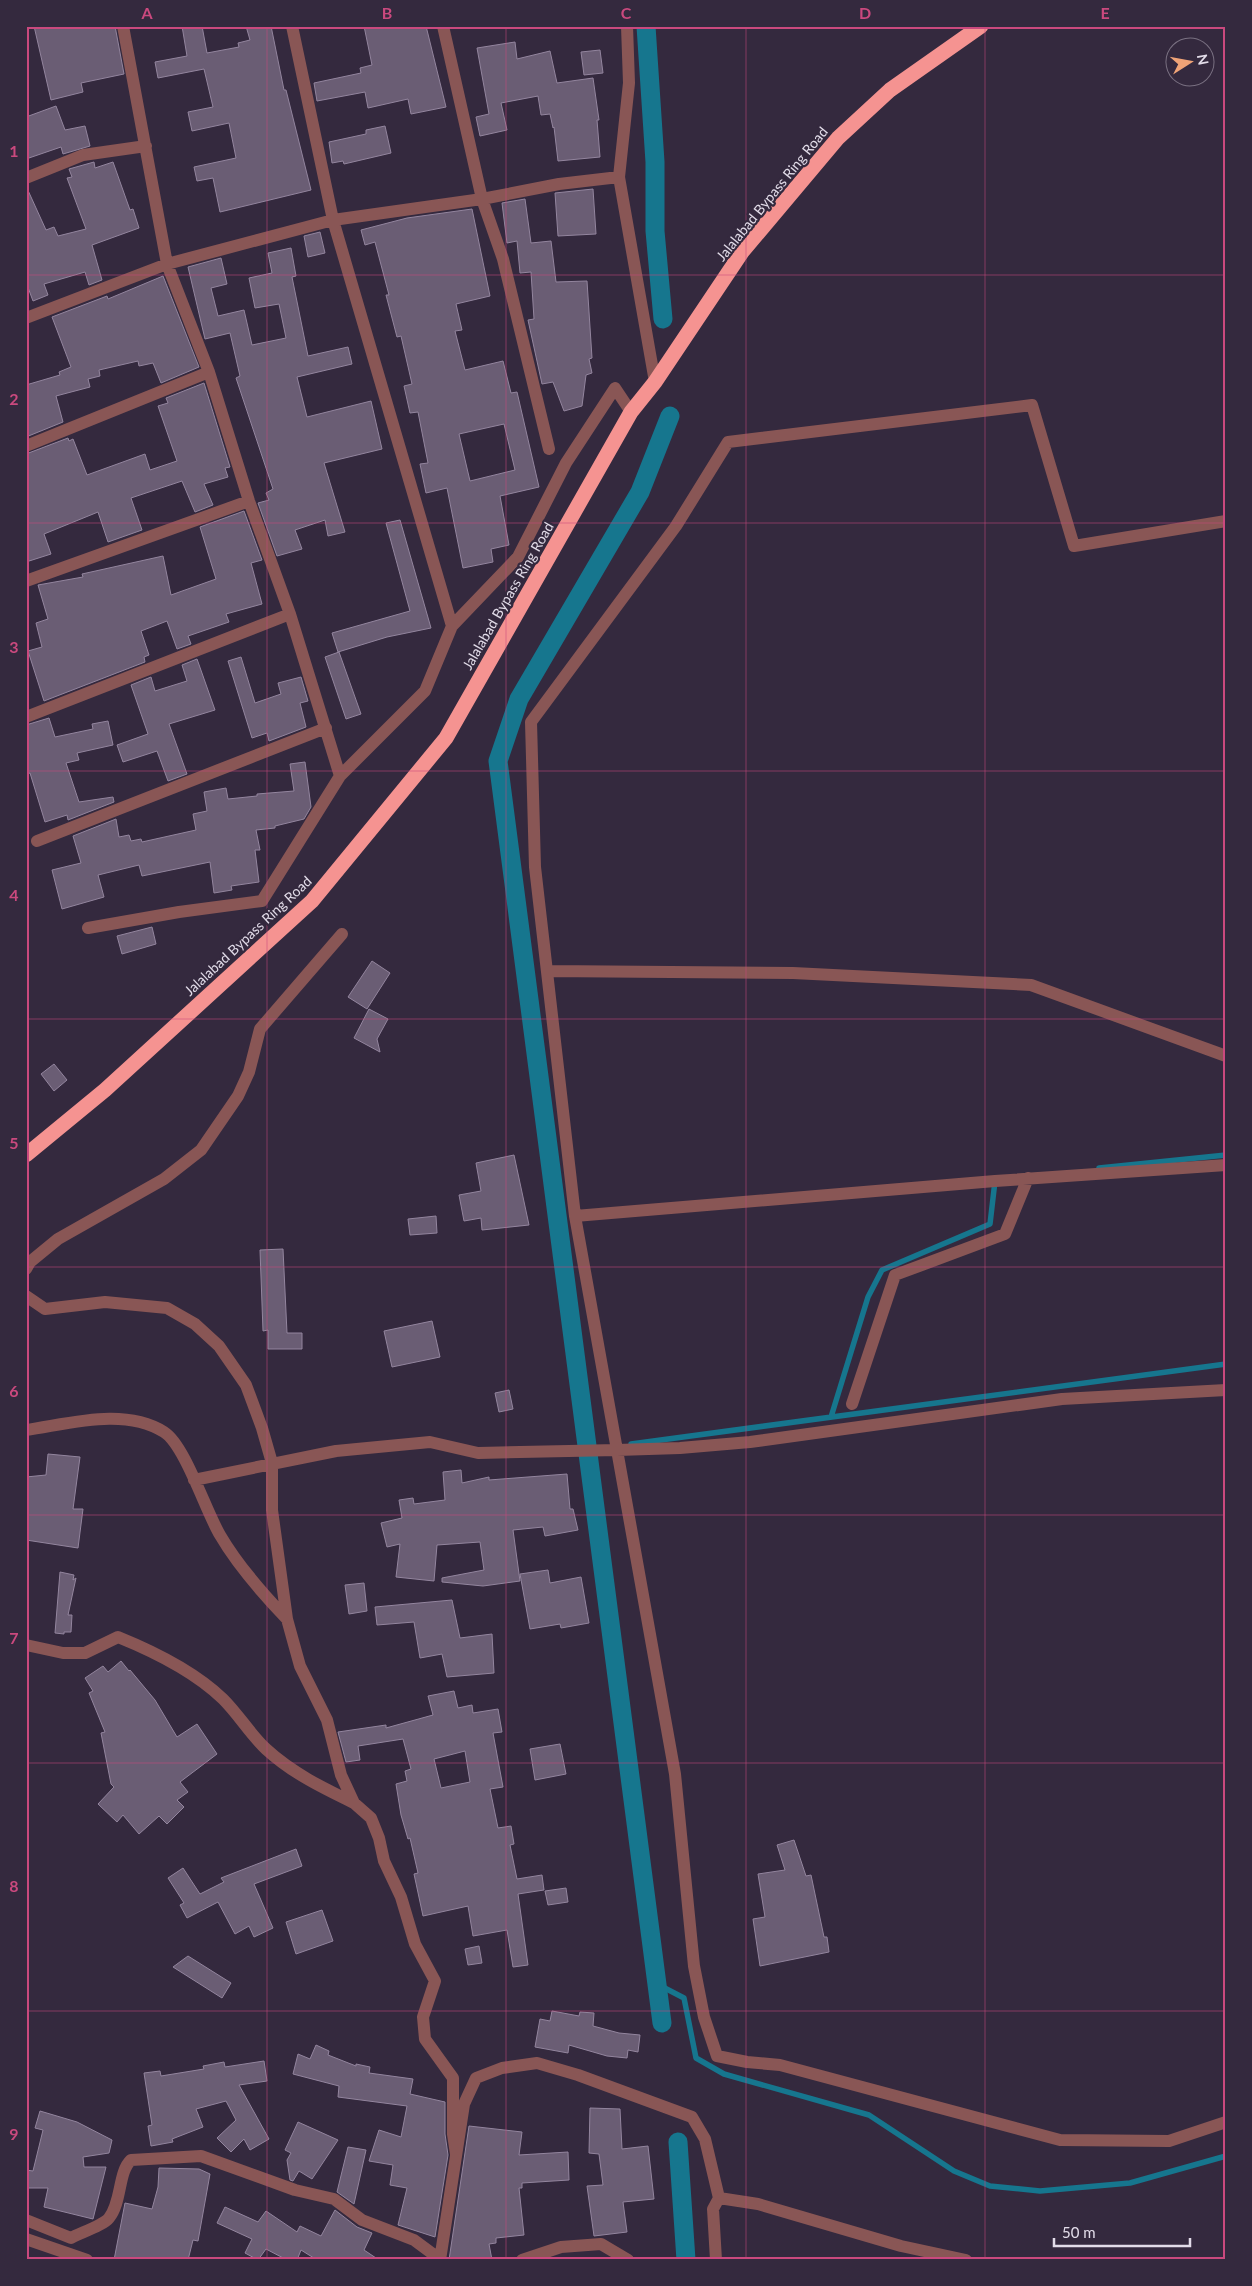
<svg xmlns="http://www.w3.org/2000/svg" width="1252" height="2286" viewBox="0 0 1252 2286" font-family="Lato,sans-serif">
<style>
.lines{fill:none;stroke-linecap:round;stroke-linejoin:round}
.stream{stroke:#16768e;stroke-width:5.5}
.canal{stroke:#16768e;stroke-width:19}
.building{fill:#6a5d74;stroke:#93859e;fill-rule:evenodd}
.street{stroke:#895655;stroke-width:12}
.highway{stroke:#f59391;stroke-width:15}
.grid{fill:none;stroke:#ca497e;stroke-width:1;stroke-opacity:0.55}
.labels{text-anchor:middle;stroke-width:4.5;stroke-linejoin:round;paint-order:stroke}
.street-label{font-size:14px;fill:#e2dce9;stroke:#34293e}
.neatline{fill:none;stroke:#ca497e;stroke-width:2}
.grid-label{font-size:16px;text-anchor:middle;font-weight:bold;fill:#ca497e}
</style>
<rect width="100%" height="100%" fill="#34293e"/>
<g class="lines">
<path class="stream" d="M1099 1168 1226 1155
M831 1417 868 1297 882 1270 990 1224 995 1181
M631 1444 1226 1364
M657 1984 684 1998 696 2058 724 2074 869 2115 954 2171 990 2186 1040 2191 1130 2183 1226 2156"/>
<path class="canal" d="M646 26 655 162V231L663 319
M662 2023 498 761 519 699 640 492 670 416
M678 2142 686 2260"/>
</g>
<path class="building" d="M34 26H115L124 74 81 83 83 92 51 100Z
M182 26H202L207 53 239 47 238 43 250 40 246 26H271L284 90H286L311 190 220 212 213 178 197 181 194 167 236 158 229 123 192 131 188 112 213 107 204 69 158 78 155 62 187 56Z
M364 26H426L446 107 411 114 408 99 368 108 365 92 317 101 314 83 361 73 360 68 372 65Z
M515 42 517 59 550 51 557 83 593 78 599 120H597L600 157 558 161 554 127 553 128 550 114 541 115 538 96 501 103 507 130 480 136 476 117 489 114 477 48Z
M600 50 603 73 584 75 581 52Z
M56 106 65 130 85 126 90 146 63 154 61 147 26 159V117Z
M385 126 391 153 344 164 343 161 332 163 329 142 366 134V130Z
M94 162 95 168 113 162 130 210 133 209 139 228 92 245 102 280 89 285 85 272 44 284 48 295 33 301 26 282V186L46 230 54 227 58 236 86 229 67 178 72 177 69 169Z
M593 189 596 234 558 236 555 193Z
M525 199 531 243 551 241 556 282 587 281 592 358 589 359 592 373 586 375 582 406 564 411 553 382 542 384 528 320 534 319 531 272 520 273 517 241 507 243 502 203Z
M472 209 490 296 456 304 462 330 455 331 465 370 503 361 511 393 517 392 539 487 500 496 509 545 491 549 493 562 463 568 447 488 426 493 420 464 428 463 418 412 410 413 404 386 412 384 401 336 397 337 386 295H389L375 242 365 245 361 230 407 218ZM504 424 515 470 470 481 459 434Z
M320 232 325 253 308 257 304 236Z
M291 248 296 276 292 277 308 356 348 347 352 364 297 377 307 417 371 401 382 449 324 463 345 532 328 536 325 520 295 530 302 549 277 556 258 503 269 500 266 493 273 489 236 378 240 376 230 333 205 339 188 267 221 258 227 284 211 288 218 316 244 310 252 345 286 338 279 304 255 308 249 278 272 273 268 253Z
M163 276 199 367 161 383 153 363 139 366 138 361 99 370 100 376 88 379 90 387 56 396 63 422 26 437V385L60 375 59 372 71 367 52 317 107 296 108 299Z
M204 383 230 467 225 468 228 477 204 484 213 505 195 512 182 481 131 498 142 530 108 542 98 512 44 534 51 554 26 562V454L68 438 69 441 73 439 87 475 145 454 150 470 177 461 158 406 168 403 166 398Z
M244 511 262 560 251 563 262 604 226 614 229 622 188 636 191 644 177 649 167 621 141 631 149 655 144 657 145 662 44 701 28 651 42 647 36 623 48 619 38 585 83 577 82 574 163 556 171 595 216 579 200 527Z
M400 520 431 628 387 637 338 652 332 633 410 611 386 523Z
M339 652 361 714 346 719 325 657Z
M241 657 255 703 281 694 278 683 301 677 308 701 300 703 306 727 269 741 267 733 252 738 228 661Z
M197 659 215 710 169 724 187 774 168 781 157 751 123 762 117 745 148 734 131 685 151 677 155 691 187 681 182 665Z
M49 718 55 737 93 729 92 724 108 721 113 745 77 753 79 760 66 763 79 802 113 797 114 802 68 820 67 815 45 822 30 773 26 774V725Z
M305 762 311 807 304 819 275 826V828L256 830 260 850H255L259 882 231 886 232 890 214 893 210 862 142 876 139 865 98 875 104 897 62 909 52 870 81 863 73 836 116 819 119 837 129 835 131 841 141 839 142 842 196 830 193 814 207 811 204 792 226 788 228 799 257 796V794L294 791 290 764Z
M152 927 156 944 122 954 117 936Z
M372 961 390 973 367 1009 348 997Z
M369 1009 388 1019 377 1039 380 1052 354 1038Z
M54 1064 67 1080 54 1091 41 1074Z
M514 1155 529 1225 482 1230 481 1218 464 1221 459 1195 481 1191 476 1163Z
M436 1216 437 1233 410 1235 408 1219Z
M283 1249 287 1333H302V1349H268V1330L263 1331 260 1250Z
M432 1321 440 1357 392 1367 384 1331Z
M509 1390 513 1409 499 1412 495 1393Z
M48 1454 80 1457 73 1509H83L78 1548 26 1540V1477L46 1475Z
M461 1470 462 1483 489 1477V1480L567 1474 570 1509H573L578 1530 545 1536 543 1527 513 1530 520 1581 483 1586 442 1582V1578L484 1570 480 1542 437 1545 434 1581 396 1577 400 1544 387 1547 381 1523 402 1518 399 1500 413 1498 414 1504 445 1500 443 1472Z
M548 1570 550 1583 581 1577 589 1623 561 1628 560 1624 530 1629 520 1574Z
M60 1572 74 1575 73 1580 76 1578 68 1615H72L71 1632H64V1634L55 1633Z
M364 1583 367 1611 349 1614 345 1585Z
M452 1600 460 1638 492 1634 494 1673 447 1677 442 1654 420 1658 414 1622 377 1625 375 1607Z
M121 1661 129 1671 130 1670 155 1700 177 1737 197 1724 217 1754 180 1782 188 1792 177 1800 184 1807 167 1824 159 1816 139 1834 123 1815 117 1822 98 1804 114 1787 111 1784 101 1733 105 1732 89 1693 93 1691 85 1678 103 1666 108 1672Z
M454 1691 458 1708 472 1705 473 1713 498 1709 502 1732 493 1733 503 1787 490 1789 498 1828 511 1826 514 1844 510 1845 517 1879 542 1875 544 1890 518 1894 528 1965 513 1967 507 1930 473 1936 468 1906 423 1916 414 1874 418 1873 410 1838 408 1839 401 1815 396 1784 407 1781 405 1771 411 1769 403 1739 358 1746 360 1760 346 1762 338 1732 386 1725V1728L433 1715 428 1696ZM465 1751 470 1782 441 1788 434 1759Z
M560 1744 566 1774 535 1780 530 1749Z
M794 1840 806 1876 811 1875 824 1937H827L829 1952 760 1966 753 1919 765 1917 758 1874 785 1870 777 1845Z
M296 1849 302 1866 254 1884 273 1928 254 1937 249 1926 235 1934 218 1902 187 1918 180 1905 184 1903 168 1878 183 1868 200 1894 224 1882 221 1878Z
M566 1888 568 1902 548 1905 545 1891Z
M322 1910 333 1941 296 1954 286 1922Z
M479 1946 482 1963 468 1965 465 1949Z
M188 1956 231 1983 222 1998 173 1967Z
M552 2011 579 2016 580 2012 594 2013 593 2026 619 2033 640 2035 638 2052 628 2050 627 2058 607 2056 569 2045 568 2053 535 2047 540 2019 550 2021Z
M316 2045 329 2051 328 2055 356 2066V2064L370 2067 369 2073 413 2079 410 2094 445 2102V2134L448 2155 435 2237 398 2225 407 2188 390 2185 393 2165 369 2161 379 2130 401 2137 407 2106 338 2097 339 2086 293 2074 298 2054 310 2059Z
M264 2061 267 2081 239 2085 269 2139 250 2150 244 2139 231 2152 217 2138 236 2120 226 2101 196 2109 203 2127 172 2139 173 2142 151 2146 148 2126 152 2125 144 2073 160 2071 161 2076 204 2069 203 2066 224 2062 225 2067Z
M590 2108 620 2109 622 2149 648 2146 654 2199 623 2202 627 2232 594 2236 587 2186 603 2185 599 2154 589 2153Z
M40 2111 77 2122 112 2140 109 2153 83 2157 84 2167H106L93 2219 44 2207 48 2188H26V2170L33 2171 43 2130 35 2128Z
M298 2122 338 2140 312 2179 299 2171 293 2181 290 2180 287 2160 291 2153 285 2150Z
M469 2126 522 2132 519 2155 568 2152 569 2180 522 2183V2188H519L524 2235 496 2238V2243L489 2244 492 2260H449Z
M348 2147 366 2150 354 2204 337 2192Z
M159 2168 199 2169 210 2174 198 2241 193 2240 188 2260H114L125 2203 152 2209 158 2187Z
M225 2207 258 2222 266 2211 297 2232 300 2226 321 2236 335 2210 357 2227 372 2233 364 2250 379 2260H317L301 2250 297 2260H287L266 2249 258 2260 245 2253 252 2239 217 2223Z"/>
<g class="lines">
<path class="street" d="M123 26 167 264 209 372 249 501 290 614 340 776
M292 26 333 220 452 626
M443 26 482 199 503 259 549 449
M627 26 629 83 619 177 655 382
M26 178 83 155 146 146
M26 318 167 264 333 220 482 199 559 184 619 177
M26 446 209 372
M26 581 249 501
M26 717 290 614
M37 841 326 728
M88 928 179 912 262 901 340 776 425 691 452 626 518 557 566 463 615 388 631 412
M547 971 793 973 1031 985 1226 1056
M575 1216 995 1181 1226 1165
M26 1269 30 1262 58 1239 164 1179 201 1150 238 1096 249 1072 260 1029 342 934
M26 1296 45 1309 105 1302 167 1308 195 1324 219 1346 246 1385 262 1428 272 1463V1510L287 1619 300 1666 327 1720 341 1775 354 1803 371 1818 379 1838 384 1861 401 1897 415 1944 435 1981 423 2017 425 2039 453 2078V2134L456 2154
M1226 1390 1062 1399 750 1442 680 1448 617 1450 675 1774 694 1966 704 2017 717 2056 747 2062 780 2065 1060 2140 1169 2141 1226 2122
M852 1404 895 1275 1005 1234 1028 1178
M26 1430C69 1424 124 1407 164 1432 185 1445 206 1512 220 1535 238 1566 262 1593 287 1619
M194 1480 336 1451 430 1442 478 1453 617 1450 575 1216 535 867 531 722 676 526 728 442 1032 405 1074 546 1226 521
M26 1645 63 1653H85L118 1637C155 1652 194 1671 223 1699 239 1715 250 1734 266 1749 292 1773 323 1788 354 1803
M26 2220 71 2238C80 2233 104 2225 109 2218 122 2202 118 2172 131 2160L201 2156 295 2190 334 2199 362 2220 414 2240 441 2260
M26 2239 87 2260
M440 2260 464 2104 476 2078 502 2068 537 2063 578 2075 692 2117 705 2139 719 2198
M522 2260 561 2247 601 2244 628 2260
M716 2260 713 2209 719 2198 758 2204 901 2246 966 2260"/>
<path class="highway" d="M26 1155 105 1090 312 901 446 738 631 412 655 382 742 252 838 138 890 90 981 26"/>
</g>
<path class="grid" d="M267 26V2260M506 26V2260M746 26V2260M985 26V2260M26 275H1226M26 523H1226M26 771H1226M26 1019H1226M26 1267H1226M26 1515H1226M26 1763H1226M26 2011H1226"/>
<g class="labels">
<g class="street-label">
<text transform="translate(772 194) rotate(-51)" y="5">Jalalabad Bypass Ring Road</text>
<text transform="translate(508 596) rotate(-60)" y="5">Jalalabad Bypass Ring Road</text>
<text transform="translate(248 936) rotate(-43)" y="5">Jalalabad Bypass Ring Road</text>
</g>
</g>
<rect width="1252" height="2286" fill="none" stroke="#34293e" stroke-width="55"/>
<g transform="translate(1190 62) rotate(79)"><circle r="24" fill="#34293e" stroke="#7a7182"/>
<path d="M0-4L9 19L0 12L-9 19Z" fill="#efa377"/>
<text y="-8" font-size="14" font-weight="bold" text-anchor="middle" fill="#e2dce9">N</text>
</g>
<path d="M1054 2238v8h136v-8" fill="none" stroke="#e2dce9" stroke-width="2.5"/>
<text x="1062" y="2238" font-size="15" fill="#e2dce9" stroke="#34293e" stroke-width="4" paint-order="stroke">50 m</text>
<rect x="28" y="28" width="1196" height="2230" class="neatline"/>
<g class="grid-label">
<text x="147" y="19">A</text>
<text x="387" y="19">B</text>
<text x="626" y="19">C</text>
<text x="865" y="19">D</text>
<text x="1105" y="19">E</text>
<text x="14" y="157">1</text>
<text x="14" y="405">2</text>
<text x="14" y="653">3</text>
<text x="14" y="901">4</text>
<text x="14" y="1149">5</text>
<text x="14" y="1397">6</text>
<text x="14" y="1644">7</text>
<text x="14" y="1892">8</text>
<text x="14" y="2140">9</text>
</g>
</svg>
